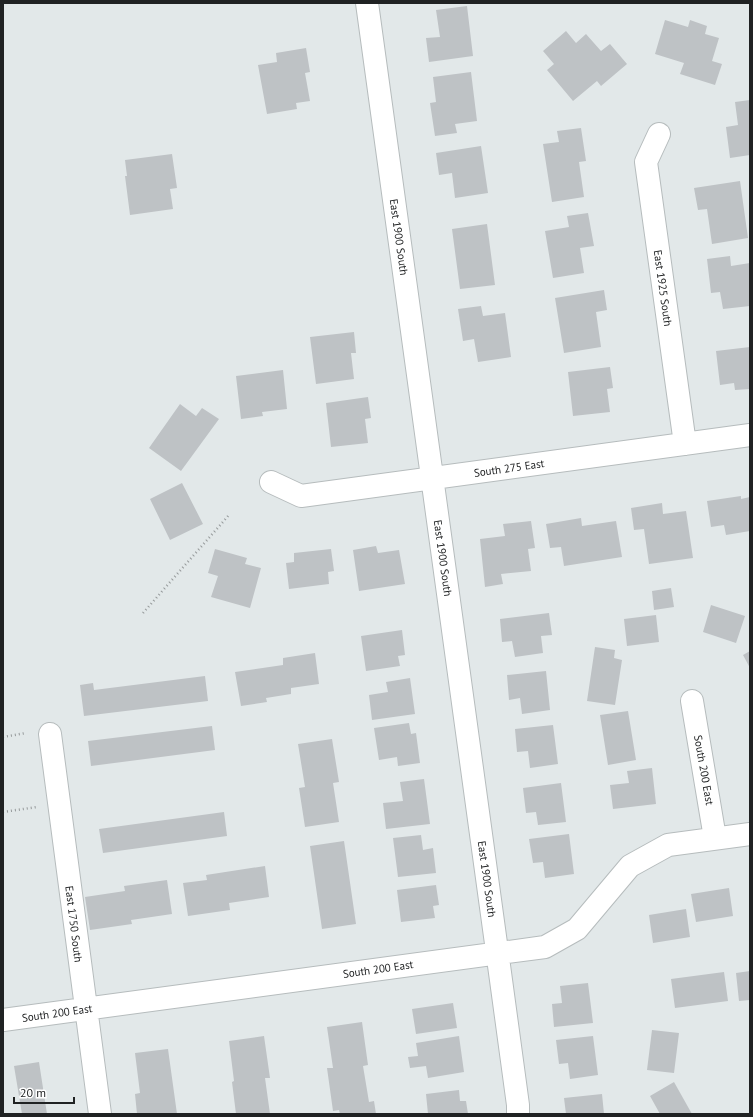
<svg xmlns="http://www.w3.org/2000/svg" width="753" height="1117" viewBox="0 0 753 1117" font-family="'PT Sans',sans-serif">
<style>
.building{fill:#bec2c5}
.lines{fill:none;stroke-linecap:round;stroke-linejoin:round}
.minor-casing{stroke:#b6bcbd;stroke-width:24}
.path{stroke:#95999a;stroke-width:2.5;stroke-dasharray:1 3;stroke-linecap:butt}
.minor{stroke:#fff;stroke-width:22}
.labels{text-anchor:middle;stroke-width:3;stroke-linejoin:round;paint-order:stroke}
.street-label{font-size:11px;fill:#202223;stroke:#fff}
</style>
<rect width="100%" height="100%" fill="#e2e8e9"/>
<path class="building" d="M467 6 473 56 429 62 426 38 440 37 436 10Z
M665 20 688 27 690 20 707 26 705 34 719 38 712 61 722 64 715 85 680 74 684 63 655 54Z
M566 31 576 43 586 34 601 51 610 44 627 64 601 86 597 81 573 101 547 70 554 64 543 51Z
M306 48 310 72 305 73 310 101 296 103 297 109 267 114 258 65 277 62 276 53Z
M471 72 477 121 455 124 457 133 435 136 430 103 436 102 433 77Z
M750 100V155L730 158 726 127 738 125 735 102Z
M581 128 586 161 579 162 584 197 552 202 543 144 559 142 557 131Z
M481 146 488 193 455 198 452 173 439 175 436 153Z
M172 154 177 188 170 189 173 209 130 215 125 176H127L125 160Z
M740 181 748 238 712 244 707 209 698 210 694 188Z
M588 213 594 246 580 248 584 273 553 278 545 231 569 227 567 216Z
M487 224 495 285 460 289 452 229Z
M730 256 731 266 750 263V306L723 309 720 292 711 293 707 259Z
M604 290 607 310 596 312 601 347 564 353 555 298Z
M481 306 483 316 505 313 511 357 478 362 474 339 463 341 458 309Z
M354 332 356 353H351L354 379 316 384 310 337Z
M750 347V389L735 390 734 383 720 385 716 351Z
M610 367 613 388 607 389 610 412 573 416 568 372Z
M283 370 287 409 262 412 263 416 241 419 236 376Z
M368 397 371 418 365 419 368 443 331 447 326 403Z
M180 404 196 416 202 408 219 419 181 471 149 448Z
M182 483 203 524 170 540 150 499Z
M741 496V499L750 497V531L726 535 724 525 711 527 707 501Z
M662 503 663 514 686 511 693 558 649 564 644 529 634 530 631 508Z
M581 518 582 526 616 521 622 557 564 566 561 547 550 548 546 524Z
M531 521 535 548 528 549 531 571 501 574 503 584 485 587 480 539 505 536 503 524Z
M376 546 378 553 399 550 405 584 359 591 353 550Z
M215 549 247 558 245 564 261 568 250 608 211 597 218 576 208 573Z
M331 549 334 571 328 572 329 584 289 589 286 563 294 562V553Z
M671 588 674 607 654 610 652 591Z
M711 605 745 616 736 643 703 632Z
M549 613 552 635 541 636 543 653 515 657 512 641 502 642 500 619Z
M656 615 659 642 627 646 624 619Z
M402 630 405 655 398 656 400 666 366 671 361 636Z
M595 647 615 650 614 658 622 660 615 705 587 701Z
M750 651V668L743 655Z
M315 653 319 684 291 688V694L266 698 267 702 241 706 235 672 283 665V658Z
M546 671 550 710 522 714 520 698 509 700 507 675Z
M205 676 208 701 84 716 80 685 93 683 94 690Z
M410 678 415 714 372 720 369 695 388 692 386 682Z
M628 711 636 760 608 765 600 715Z
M409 723 411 734 416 733 420 763 398 766 397 757 379 760 374 728Z
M553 725 558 764 530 768 528 751 517 752 515 729Z
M212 726 215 750 91 766 88 741Z
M332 739 339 782 333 783 339 822 305 827 299 788 305 787 298 744Z
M652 768 656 804 613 809 610 785 629 783 627 771Z
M424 779 430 824 386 829 383 803 403 801 400 782Z
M561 783 566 822 538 825 536 812 526 813 523 788Z
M224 812 227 836 103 853 99 829Z
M569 834 574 874 545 878 543 862 533 863 529 839Z
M421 835 423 850 433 848 436 873 398 877 393 838Z
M344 841 356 924 322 929 310 846Z
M265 866 269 897 229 903 230 910 188 916 183 883 207 880 206 875Z
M167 880 172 914 131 920 132 924 90 930 85 897 125 891 124 886Z
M436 885 439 905 433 906 435 918 401 922 397 890Z
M729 888 733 916 696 922 691 894Z
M686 909 690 937 653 943 649 915Z
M750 971V1000L739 1001 736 973Z
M724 972 728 1001 675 1008 671 979Z
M588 983 593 1023 554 1027 552 1004 562 1003 560 986Z
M453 1003 457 1028 416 1034 412 1009Z
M362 1022 368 1065 363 1066 369 1102 374 1101 376 1114H340L339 1110 333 1111 327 1068H333L327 1027Z
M652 1030 679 1033 674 1073 647 1070Z
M264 1036 270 1078H265L270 1114H236L232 1082 234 1081 229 1041Z
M459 1036 464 1072 428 1078 426 1066 410 1068 408 1057 418 1056 416 1043Z
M593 1036 598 1075 570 1079 568 1063 559 1064 556 1040Z
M168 1049 177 1114H137L135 1094 140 1093 135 1053Z
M39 1062 47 1114H22L14 1066Z
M674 1082 692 1114H660L650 1096Z
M459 1090 460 1101H466L468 1114H428L426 1094Z
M602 1094 604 1114H566L564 1098Z"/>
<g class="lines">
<g class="minor-casing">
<path id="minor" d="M367 3 501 980 518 1105V1114
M659 134 646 162 685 444
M271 482 301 496 750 435
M692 701 715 838
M50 734 100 1114
M3 1020 545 947 577 929 630 866 668 845 750 834"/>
</g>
<path class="path" d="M143 613 229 515
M3 737 26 733
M3 812 37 807"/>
<use href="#minor" class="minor"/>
</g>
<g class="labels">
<g class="street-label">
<text transform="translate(399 237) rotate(82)" y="4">East 1900 South</text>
<text transform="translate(663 288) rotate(82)" y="4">East 1925 South</text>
<text transform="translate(509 468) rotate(-8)" y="4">South 275 East</text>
<text transform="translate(443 558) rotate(82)" y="4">East 1900 South</text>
<text transform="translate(704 770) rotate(80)" y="4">South 200 East</text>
<text transform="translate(487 879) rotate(82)" y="4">East 1900 South</text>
<text transform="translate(74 924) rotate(83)" y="4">East 1750 South</text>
<text transform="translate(378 969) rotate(-8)" y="4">South 200 East</text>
<text transform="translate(57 1013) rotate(-8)" y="4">South 200 East</text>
</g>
</g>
<rect width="753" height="1117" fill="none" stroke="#202223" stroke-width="8"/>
<path d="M14 1097v6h60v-6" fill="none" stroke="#202223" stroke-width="2"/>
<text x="20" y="1097" font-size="12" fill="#202223" stroke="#ffffff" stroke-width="3" paint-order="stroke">20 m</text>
</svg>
